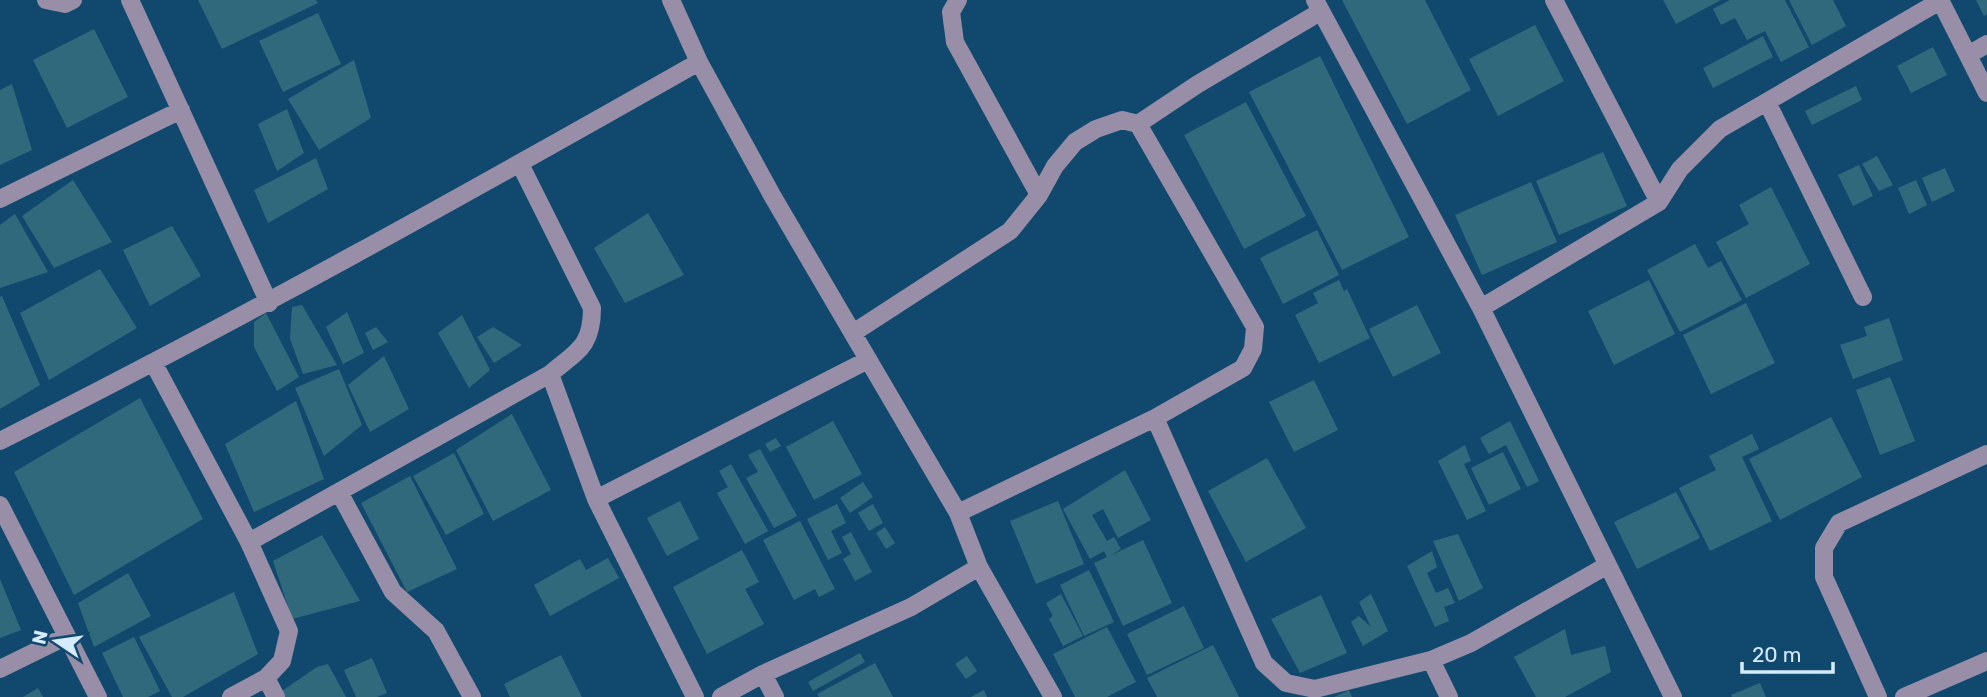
<svg xmlns="http://www.w3.org/2000/svg" width="1987" height="697" viewBox="0 0 1987 697" font-family="Rubik,sans-serif">
<style>
.building{fill:#31697c}
.lines{fill:none;stroke-linecap:round;stroke-linejoin:round}
.minor{stroke:#988ea7;stroke-width:18}
</style>
<rect width="100%" height="100%" fill="#11496e"/>
<path class="building" d="M198 0H316L318 3 222 49Z
M1342 0H1425L1471 90 1407 124Z
M1663 0H1721L1676 24Z
M1730 0H1785L1809 47 1781 62 1765 31 1747 40 1735 18 1721 25 1713 9Z
M1789 0H1833L1846 26 1812 45Z
M1976 0H1987V14L1984 16Z
M318 13 341 64 283 92 259 41Z
M1535 25 1564 81 1498 116 1469 59Z
M94 29 128 97 67 128 33 60Z
M1763 36 1773 57 1713 88 1703 68Z
M1933 47 1947 75 1911 93 1897 66Z
M1320 56 1409 237 1342 270 1249 92Z
M354 60 371 118 319 150 288 99Z
M12 84 32 150 0 165V90Z
M1856 86 1862 100 1812 125 1805 111Z
M1246 102 1306 216 1244 249 1184 135Z
M287 109 304 153 277 171 258 124Z
M1603 152 1627 206 1559 235 1536 181Z
M1877 156 1893 185 1879 191 1862 164Z
M316 158 328 189 268 223 254 190Z
M1859 165 1873 196 1853 206 1838 175Z
M1945 168 1955 191 1932 202 1922 178Z
M73 180 112 242 54 268 22 216Z
M1916 180 1927 205 1909 214 1898 188Z
M1531 182 1557 242 1482 275 1455 215Z
M1771 187 1810 264 1746 298 1716 242 1749 224 1739 205Z
M648 213 684 275 625 303 594 248Z
M15 214 48 272 0 288V225Z
M172 226 201 276 150 306 123 250Z
M1317 230 1339 275 1283 304 1260 258Z
M1695 244 1708 268 1721 261 1742 300 1680 332 1647 270Z
M100 269 137 328 49 380 20 313Z
M1339 280 1344 291 1347 289 1370 338 1319 363 1295 315 1318 303 1313 293Z
M1649 280 1675 334 1614 365 1588 311Z
M2 296 40 385 0 409V297Z
M1746 303 1775 363 1711 394 1683 335Z
M302 305 337 365 303 374 290 339 292 307Z
M1417 305 1441 353 1393 377 1369 329Z
M347 312 364 353 343 364 326 327Z
M266 313 299 377 277 391 254 347V322Z
M462 315 490 370 469 388 438 333Z
M1889 318 1903 360 1853 379 1840 345 1867 336 1864 327Z
M376 327 388 342 373 350 365 333Z
M493 327 522 345 494 363 477 337Z
M384 356 409 409 370 432 348 385Z
M339 369 362 425 324 456 295 388Z
M1890 377 1915 441 1880 455 1856 390Z
M1314 380 1338 430 1294 452 1269 402Z
M140 398 203 519 74 595 14 472Z
M296 401 324 479 254 512 225 444Z
M512 414 551 490 493 521 456 450Z
M1831 417 1862 477 1780 520 1749 459Z
M833 421 862 474 814 500 786 447Z
M1510 421 1539 481 1527 487 1506 445 1489 454 1480 438Z
M1752 434 1759 449 1742 457 1772 521 1710 551 1679 488 1716 470 1709 456Z
M776 438 781 446 770 452 765 444Z
M1465 445 1471 461 1464 464 1486 511 1467 520 1438 461Z
M760 449 797 516 774 528 746 478 758 472 748 455Z
M1503 452 1521 489 1489 505 1471 468Z
M454 453 484 514 446 535 413 476Z
M1267 458 1306 528 1246 562 1208 491Z
M731 464 768 531 745 544 717 493 728 487 719 471Z
M1125 470 1151 520 1118 538 1103 509 1092 515 1107 541 1114 537 1121 549 1110 556 1143 540 1172 603 1123 626 1094 563 1107 557 1104 551 1090 559 1063 509Z
M410 476 457 569 407 592 361 503Z
M863 482 873 497 850 513 840 498Z
M1676 492 1700 538 1637 569 1614 522Z
M680 501 699 539 667 556 647 518Z
M1058 501 1084 564 1036 584 1010 521Z
M837 504 846 523 831 531 842 553 828 560 807 519Z
M873 504 883 523 869 531 858 513Z
M800 521 835 589 819 597 815 589 794 600 763 540Z
M885 527 895 543 886 549 876 533Z
M851 532 872 572 855 581 843 559 851 554 842 537Z
M1458 534 1483 588 1459 601 1433 541Z
M322 535 360 601 292 619 273 561Z
M742 550 759 582 745 589 764 624 707 654 673 587Z
M1432 551 1437 567 1427 573 1436 593 1448 588 1455 603 1444 607 1449 621 1435 627 1407 566Z
M608 558 619 578 550 616 534 585 580 559 586 570Z
M1089 570 1114 622 1084 636 1060 585Z
M128 573 151 616 94 647 78 603Z
M0 579 21 630 0 638Z
M234 592 258 654 183 697H172L139 637Z
M1061 594 1083 636 1063 646 1049 619 1053 616 1046 603Z
M1371 594 1388 631 1363 646 1351 622 1359 616 1371 627 1359 602Z
M1321 595 1347 653 1300 673 1271 619Z
M1184 606 1204 648 1147 675 1127 634Z
M1107 627 1136 682 1107 697H1075L1053 654Z
M1565 629 1571 655 1605 646 1611 672 1565 697H1536L1514 657Z
M134 637 160 691 148 697H123L102 653Z
M1213 645 1239 697H1157L1147 678Z
M860 653 865 662 813 691 808 682Z
M561 655 582 697H510L504 684Z
M967 656 977 671 966 679 955 664Z
M372 658 387 693 377 697H356L344 670Z
M875 663 893 697H819L817 694Z
M328 664 346 697H285L282 691 317 667Z
M1760 683 1766 697H1732L1731 695Z
M38 688 43 697H23Z
M984 690 987 697H971Z
M1349 690 1352 697H1334Z"/>
<g class="lines">
<path class="minor" d="M46 0 65 4 73 0
M130 0 269 303
M671 0 699 62 773 197 958 513 979 567 1053 697
M958 0 951 12 955 42 1039 195
M1315 0 1481 308 1673 697
M1554 0 1659 202
M1940 0 1987 93
M1968 55 1987 44
M1768 104 1863 297
M1138 124 1198 84 1320 12
M0 199 181 110
M1481 308 1659 202 1680 169 1720 129 1940 1
M853 333 1010 231 1039 195 1055 166 1075 142 1096 129 1122 120 1138 124 1255 327 1253 349 1243 368 1155 418 958 513
M154 364 249 542 289 631 282 661 266 678 231 697
M550 374 596 499 695 697
M1155 418 1264 663 1286 683 1315 689 1431 660 1471 643 1606 566
M0 441C237 322 468 193 699 62
M339 492 393 592 436 631 472 697
M596 499 866 361
M0 505 98 697
M249 542 550 374C577 351 592 347 592 308L520 164
M1431 660 1449 697
M0 669 65 637
M763 674 775 697
M266 678 276 697
M721 697 763 674 911 607 979 567
M1878 697 1824 577V548L1839 523 1987 454
M1904 697 1987 661"/>
</g>
<g transform="translate(56 641) rotate(283)" stroke="#11496e" stroke-width="5" paint-order="stroke">
<path d="M0-5L12 26L0 18L-12 26Z" fill="#d6ebfd"/>
<text y="-10" font-size="19" font-weight="bold" text-anchor="middle" fill="#d6ebfd">N</text>
</g>
<path d="M1742 662v10h91v-10" fill="none" stroke="#d6ebfd" stroke-width="3.5"/>
<text x="1752" y="662" font-size="21" fill="#d6ebfd" stroke="#11496e" stroke-width="5" paint-order="stroke">20 m</text>
</svg>
